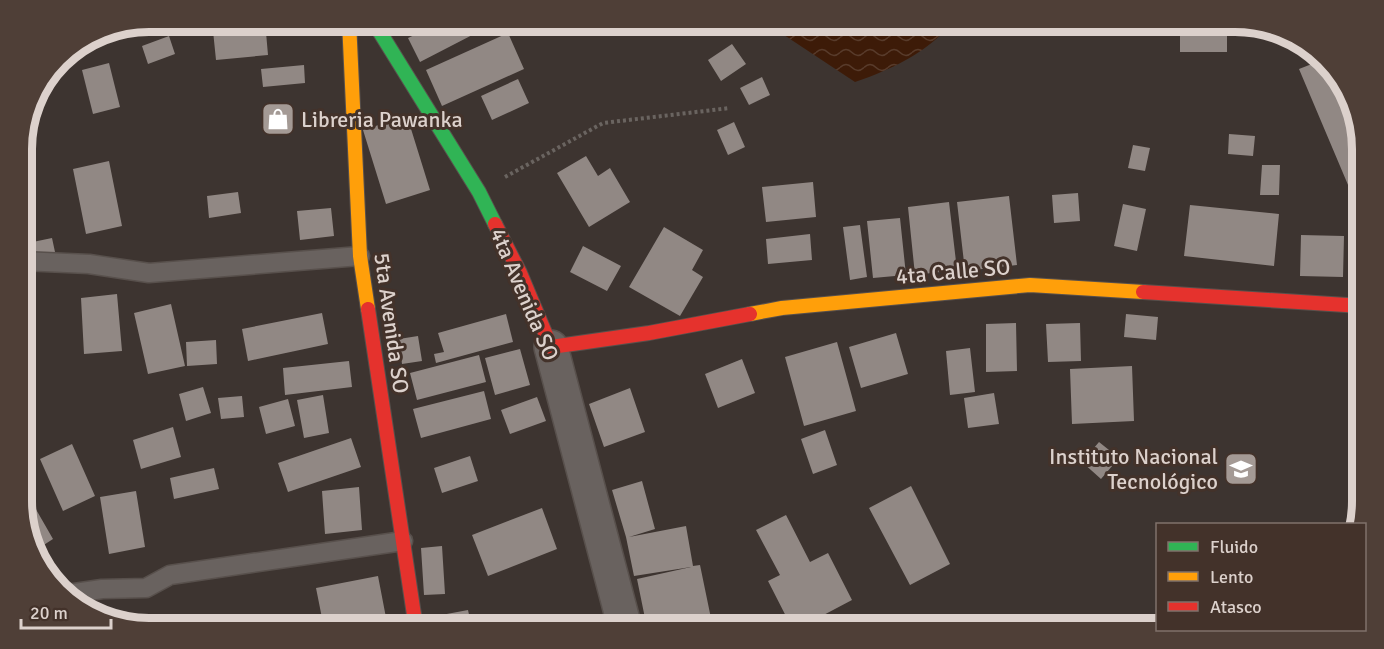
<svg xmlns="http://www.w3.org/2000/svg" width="1384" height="649" viewBox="0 0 1384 649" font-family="Signika,sans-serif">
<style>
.water{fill:url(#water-waves)}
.building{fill:#918884}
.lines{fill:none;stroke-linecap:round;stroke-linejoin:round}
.lane-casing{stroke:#58504c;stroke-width:21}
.street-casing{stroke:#58504c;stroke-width:36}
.fast-casing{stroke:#58504c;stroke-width:16}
.slow-casing{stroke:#58504c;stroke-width:16}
.jam-casing{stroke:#58504c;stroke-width:16}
.path{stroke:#6a6460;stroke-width:4;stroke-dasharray:3 3;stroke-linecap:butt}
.lane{stroke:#69625f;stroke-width:18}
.street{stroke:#69625f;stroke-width:33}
.fast{stroke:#30b455;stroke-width:14}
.slow{stroke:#ff9f0a;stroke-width:14}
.jam{stroke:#e5322d;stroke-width:14}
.labels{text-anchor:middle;stroke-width:6;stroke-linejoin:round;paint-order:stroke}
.poi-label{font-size:22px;fill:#dcd1cc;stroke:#43322a;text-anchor:start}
.street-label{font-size:22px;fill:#dcd1cc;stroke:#43322a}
.rim{fill:none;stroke:#dcd1cc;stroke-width:8}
</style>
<defs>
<pattern id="water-waves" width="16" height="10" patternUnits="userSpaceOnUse" patternTransform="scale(1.5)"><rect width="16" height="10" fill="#3d1b08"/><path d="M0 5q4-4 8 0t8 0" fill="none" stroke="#583b2b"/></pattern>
</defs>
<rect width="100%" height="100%" fill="#3d3430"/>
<path class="water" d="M778 21H954C928 52 893 69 855 82L781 33Z"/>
<path class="building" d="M212 21H265L268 55 216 60Z
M415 21H475L480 31 420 62 408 38 421 32Z
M1180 21H1227V52H1180Z
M508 33 524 69 442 106 426 70Z
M169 36 175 54 148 64 142 46Z
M732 44 746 64 721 81 708 60Z
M1322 60 1336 71 1362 132V218L1299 69Z
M109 63 120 107 93 114 82 70Z
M304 65 305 83 263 87 261 69Z
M762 77 770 95 749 105 740 88Z
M518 79 529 103 492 120 481 96Z
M407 116 430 190 386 204 363 130Z
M734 122 745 147 728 155 717 130Z
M1229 134 1255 136 1253 156 1228 154Z
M1133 145 1150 148 1145 171 1128 168Z
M586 156 598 176 610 168 630 202 589 227 557 173Z
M109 161 122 226 86 234 73 169Z
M1262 165H1280L1279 195H1260Z
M813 182 816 217 766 222 762 187Z
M238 192 241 213 209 218 207 196Z
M1078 193 1080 221 1054 223 1052 195Z
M1009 196 1017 265 965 271 957 202Z
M949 202 957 270 915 275 908 207Z
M1123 204 1146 209 1137 251 1114 246Z
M1190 205 1279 214 1274 266 1184 256Z
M331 208 334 236 300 240 297 211Z
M900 218 906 275 873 278 867 221Z
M860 225 867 277 850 280 843 227Z
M664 227 703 250 692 270 703 277 680 316 629 287Z
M810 234 812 260 768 264 766 239Z
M1301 235 1344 236 1343 277 1300 276Z
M52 238 55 252 30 257 28 243Z
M583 246 621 266 607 291 570 272Z
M117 294 122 351 84 354 81 298Z
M171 304 185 366 148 374 134 313Z
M322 313 328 344 248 361 242 329Z
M506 314 513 342 436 363 434 354 444 352 438 333Z
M1126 314 1158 317 1156 340 1124 337Z
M1016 323 1017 371 986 372V324Z
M1080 323 1081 361 1048 362 1046 324Z
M896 333 908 374 861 388 849 347Z
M418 336 422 361 402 364 399 339Z
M216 340 217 364 187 366 186 342Z
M837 342 856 411 804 426 785 357Z
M970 348 975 392 950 395 946 351Z
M520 349 530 385 495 395 485 358Z
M479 355 486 382 417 400 410 373Z
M742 359 755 393 718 408 705 374Z
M349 361 352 387 285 395 283 368Z
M1132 366 1134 421 1072 424 1070 369Z
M203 387 211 413 186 421 179 394Z
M630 388 645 432 604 447 589 404Z
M484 391 491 419 421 438 413 409Z
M994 393 999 424 968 428 964 398Z
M323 395 329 433 304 438 297 400Z
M242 396 244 417 221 419 218 398Z
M537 397 546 421 510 434 501 410Z
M288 399 295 426 266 434 259 407Z
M173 427 181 457 141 469 133 440Z
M825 430 837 465 813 474 801 439Z
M351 438 361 467 288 492 278 463Z
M1099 442 1119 458 1101 479 1082 462Z
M72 444 95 496 63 511 40 459Z
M470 456 478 481 442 493 434 468Z
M214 468 219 489 174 499 170 478Z
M642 481 655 529 629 537 686 526 693 566 700 565 713 628H647L637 579 691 567 634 576 626 537 612 490Z
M22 485 53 539 36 550 22 517Z
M911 486 950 564 910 585 869 508Z
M359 487 362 530 325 534 322 491Z
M136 491 145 547 109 554 100 497Z
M542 508 557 549 488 576 472 535Z
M786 515 810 562 828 553 852 600 799 628H792L768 581 780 575 756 530Z
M442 546 445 594 424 595 421 548Z
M378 576 388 628H324L316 588Z
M87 607 129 612 127 624 100 618Z
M468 610 472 628H439L436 616Z"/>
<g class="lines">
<g class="lane-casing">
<path id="lane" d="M22 261 89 264 149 273 360 256
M68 594 102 589 146 588 170 575 403 541"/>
</g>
<g class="street-casing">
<path id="street" d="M551 347 625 628"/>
</g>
<g class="fast-casing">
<path id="fast" d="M373 21 479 192 495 224"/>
</g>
<g class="slow-casing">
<path id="slow" d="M349 21 360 256 368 309
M750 314 782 308 1030 285 1143 292"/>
</g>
<g class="jam-casing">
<path id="jam" d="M495 224 520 273 551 347 649 333 750 314
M1143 292 1362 306
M368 309 416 628"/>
</g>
<path class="path" d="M505 177 603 123 730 108"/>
<use href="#lane" class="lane"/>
<use href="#street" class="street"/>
<use href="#fast" class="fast"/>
<use href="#slow" class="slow"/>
<use href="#jam" class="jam"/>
</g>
<defs>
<g id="shop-square" transform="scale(1.725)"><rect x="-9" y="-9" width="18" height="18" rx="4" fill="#a49a95" stroke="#43322a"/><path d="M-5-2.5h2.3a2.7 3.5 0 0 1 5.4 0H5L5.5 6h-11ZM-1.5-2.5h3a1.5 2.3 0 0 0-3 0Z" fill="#fff"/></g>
<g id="university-square" transform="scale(1.725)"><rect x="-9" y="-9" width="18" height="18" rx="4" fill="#a49a95" stroke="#43322a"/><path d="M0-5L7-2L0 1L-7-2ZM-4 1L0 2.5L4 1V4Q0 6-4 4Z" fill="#fff"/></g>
</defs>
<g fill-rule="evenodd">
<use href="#shop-square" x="278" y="119"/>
<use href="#university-square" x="1241" y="469"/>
</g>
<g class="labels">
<g class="poi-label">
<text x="301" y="127">Libreria Pawanka</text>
<text x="1218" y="464" text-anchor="end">Instituto Nacional<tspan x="1218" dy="25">Tecnológico</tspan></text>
</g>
<g class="street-label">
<text transform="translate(953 271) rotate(-5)" y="8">4ta Calle SO</text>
<text transform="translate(525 294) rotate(67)" y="8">4ta Avenida SO</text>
<text transform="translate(392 323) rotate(82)" y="8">5ta Avenida SO</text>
</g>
</g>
<path d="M0 0H1384V649H0ZM149 32H1235A117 117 0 0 1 1352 149V501A117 117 0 0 1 1235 618H149A117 117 0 0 1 32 501V149A117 117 0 0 1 149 32Z" fill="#4f3f37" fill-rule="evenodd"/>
<path class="rim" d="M149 32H1235A117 117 0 0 1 1352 149V501A117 117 0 0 1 1235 618H149A117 117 0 0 1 32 501V149A117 117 0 0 1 149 32Z"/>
<rect x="1156" y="523" width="210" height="108" fill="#43322a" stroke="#80726b" stroke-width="1.5"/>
<rect x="1168" y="542" width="30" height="9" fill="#30b455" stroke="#80726b" stroke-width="1.5"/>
<text x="1210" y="553" font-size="18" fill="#dcd1cc">Fluido</text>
<rect x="1168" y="572" width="30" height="9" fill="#ff9f0a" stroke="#80726b" stroke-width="1.5"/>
<text x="1210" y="583" font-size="18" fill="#dcd1cc">Lento</text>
<rect x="1168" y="602" width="30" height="9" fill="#e5322d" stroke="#80726b" stroke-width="1.5"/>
<text x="1210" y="613" font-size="18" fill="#dcd1cc">Atasco</text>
<path d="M21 619v9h90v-9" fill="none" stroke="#dcd1cc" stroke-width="3"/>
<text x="30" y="619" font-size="18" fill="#dcd1cc" stroke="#43322a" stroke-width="4.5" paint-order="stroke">20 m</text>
</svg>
